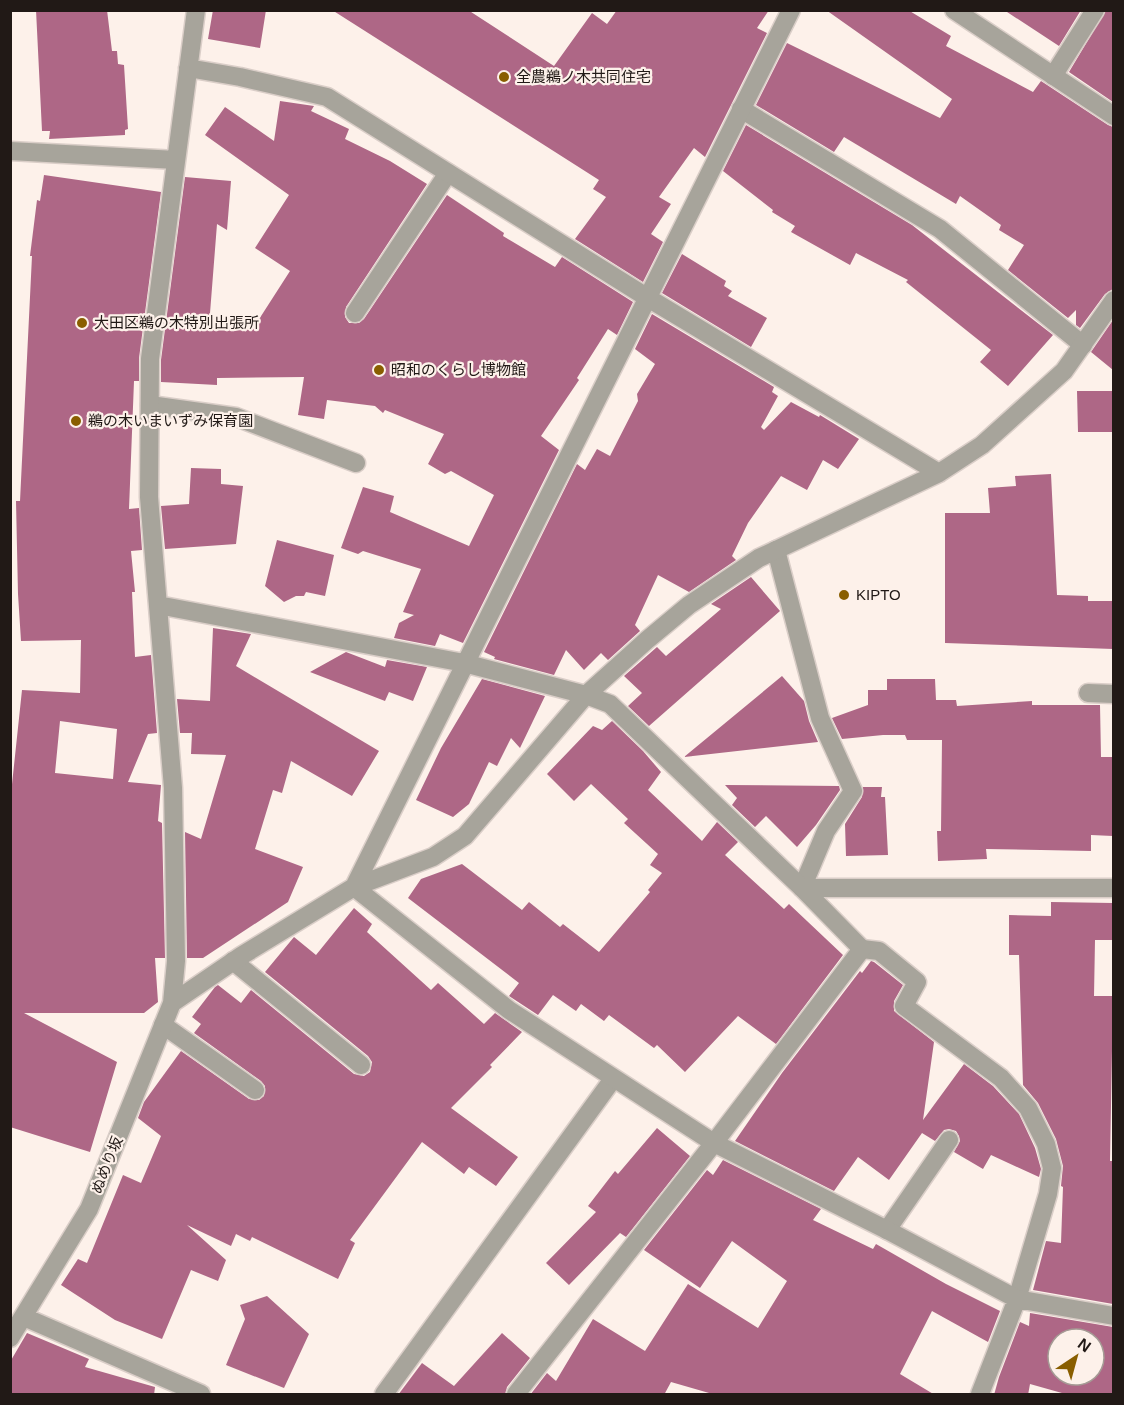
<svg xmlns="http://www.w3.org/2000/svg" width="1124" height="1405" viewBox="0 0 1124 1405" font-family="Arial,'Noto Sans JP',sans-serif">
<style>
.building{fill:#ae6786;fill-rule:evenodd}
.lines{fill:none;stroke-linecap:round;stroke-linejoin:round}
.lane-casing{stroke:#dacec8;stroke-width:21}
.street-casing{stroke:#dacec8;stroke-width:21}
.lane{stroke:#a7a49b;stroke-width:18}
.street{stroke:#a7a49b;stroke-width:18}
.poi-dot{fill:#895e00;stroke:#fdf1ea;stroke-width:2}
.labels{text-anchor:middle;stroke-width:4.5;stroke-linejoin:round;paint-order:stroke}
.poi-label{font-size:15px;fill:#211916;stroke:#fdf1ea;text-anchor:start}
.street-label{font-size:15px;fill:#211916;stroke:#fdf1ea}
</style>
<rect width="100%" height="100%" fill="#fdf1ea"/>
<path class="building" d="M36 10H107L112 51H117L118 64 124 65 128 129 125 130V135L49 139 50 131H42Z
M213 10H266L260 48 208 39Z
M332 10H468L554 66 592 13 607 24 617 10H769L757 28 767 33 705 157 694 148 659 197 671 204 651 234 663 242 643 282 575 239 606 197 593 189 599 180Z
M826 10H908L951 36 946 46 1033 92 1041 81 1108 125 1113 127V289L1105 294 1080 328 1076 325V310L1068 318 1008 270 1024 245 999 230 1001 225 960 196 956 204 844 137 834 152 756 105 787 43 940 118 952 99Z
M1004 10H1081L1059 46Z
M1106 10H1113V102L1069 72Z
M280 101 314 106 311 111 349 129 345 139 390 161 427 184 346 307 345 317 349 323H359L364 319 447 195 504 233 503 236 555 267 562 257 633 302 617 335 608 329 577 378 579 380 541 436 559 450 463 643 440 634 435 646 394 638 399 623 414 615 403 612 421 569 363 551 358 554 341 548 363 487 394 496 390 512 469 546 494 495 451 471 445 474 428 464 444 434 385 410 383 413 375 406 327 400 324 419 298 415 304 377 217 378V385L161 382V360L185 177 231 181 227 230 217 224 209 326 252 330 290 271 255 248 289 195 205 135 225 107 274 141Z
M746 125 912 225 1053 335 1008 386 980 362 991 350 906 282 908 280 856 253 850 265 791 232 795 226 772 212 773 210 723 171Z
M44 175 161 192 139 358V381H134L129 509 139 508 142 550 131 551 135 592H132L135 657 151 655 157 733 148 734 128 782 161 785 158 821 162 823 165 958H155L158 1002 144 1013H24L117 1062 90 1152 10 1127V803L22 690 80 693 81 640 21 641 18 594 16 501H20L32 256H30L37 200 40 201ZM60 721 117 729 113 779 55 773Z
M682 254 726 281 724 286 732 291 728 296 767 318 751 347 662 293Z
M652 314 774 387 772 392 778 396 761 427 764 430 791 402 819 417 820 415 859 439 838 469 823 460 807 490 781 476 748 523 732 556 736 560 689 592 658 575 635 625 640 631 608 660 601 653 584 670 566 650 554 675 494 659 495 657 484 652 577 464 585 470 597 449 610 456 638 401 637 394 655 364 635 349Z
M1113 320V370L1091 352Z
M1077 391H1113V432H1078Z
M191 468 221 469V484L243 486 236 544 165 549 161 506 189 504Z
M1051 474 1057 595 1088 596V601H1113V649L945 643V513H990L988 488 1016 486 1015 476Z
M277 540 334 555 325 596 306 592 304 596H296L284 602 265 586Z
M751 577 780 611 649 726 628 706 642 693 624 676 657 647 666 656 721 609 711 604Z
M213 628 251 634 236 666 379 751 352 796 291 761 282 793 273 790 255 849 303 867 288 902 203 958H187L185 832 201 839 226 755 191 754 192 733H180L177 699 210 701Z
M346 652 385 667 387 660 427 667 413 701 389 692 385 701 310 672Z
M782 676 804 701 809 721 818 742 684 757Z
M482 679 545 696 520 748 511 738 497 766 489 762 469 804 453 817 416 800 441 748Z
M887 679H935L936 700H956L957 706 1032 701V705H1100L1101 757H1113V836L1091 835V851L986 849 987 859 938 861 937 831H941L942 740H907L905 735H883L842 739 832 718 868 705V690H887Z
M612 721 643 751 661 772 648 790 702 841 717 822 738 842 725 855 784 909 789 904 843 955 776 1044 738 1016 685 1072 657 1045 654 1048 609 1015 604 1021 581 1004 576 1011 553 995 538 1015 509 996 519 983 408 898 421 879 462 864 522 910 529 902 560 927 563 924 599 952 650 892 648 890 662 873 650 865 658 854 624 823 628 819 591 784 574 801 547 774 593 726 602 730Z
M725 785 839 786 840 790 816 825 797 847 766 816 755 827 732 805 737 798Z
M863 787H882L881 797H885L888 855 846 856 845 824 862 797Z
M1051 902 1113 903V940H1095L1094 996H1113L1110 1161H1113V1304L1033 1290 1046 1241 1061 1243 1063 1187 1061 1186 1063 1166 1056 1139 1038 1103 1023 1085 1019 955H1009V915L1051 916Z
M354 908 372 924 367 932 431 990 438 983 484 1024 495 1013 522 1032 490 1065 492 1067 451 1108 518 1157 496 1186 469 1167 464 1174 422 1142 350 1240 355 1243 338 1279 252 1237 250 1241 236 1234 231 1246 187 1225 226 1260 218 1281 191 1270 162 1339 115 1320 61 1285 78 1259 87 1263 123 1175 141 1183 161 1136 138 1118 144 1102 181 1051 249 1099 259 1100 264 1096 265 1086 261 1081 194 1033 201 1024 192 1017 215 987 218 985 241 1003 251 990 354 1074 364 1076 370 1072 372 1062 368 1056 265 972 294 937 316 955Z
M871 961 874 962 903 985 894 1001V1011L934 1042 923 1120 964 1064 993 1086 1019 1114 1035 1148 1041 1169 1039 1177 991 1155 983 1169 954 1152 960 1141 959 1136 956 1131 949 1129 944 1130 935 1141 922 1133 889 1180 858 1157 834 1191 735 1141 782 1073 860 971 862 973Z
M657 1128 690 1156 626 1237 620 1233 569 1285 546 1263 596 1212 588 1206 615 1171 618 1174Z
M723 1160 821 1209 813 1220 873 1249 876 1244 946 1284 1000 1311 988 1342 932 1311 900 1374 935 1395H716L671 1382 664 1395H530L547 1373 556 1381 593 1319 645 1351 688 1284 758 1328 787 1281 732 1241 700 1288 644 1250 707 1170 713 1175Z
M267 1296 309 1334 284 1388 226 1365 245 1319 240 1305Z
M1030 1313 1113 1327V1395H1069L1030 1384 1028 1395H994L999 1377 1020 1322 1029 1326ZM1058 1339H1094V1375H1058Z
M27 1333 89 1359 85 1367 155 1387 154 1395H10V1362Z
M502 1333 530 1358 507 1387 505 1395H398L422 1363 454 1386Z"/>
<g class="lines">
<g class="lane-casing">
<path id="lane" d="M1053 76 1095 10
M741 109 940 229 1083 345
M355 313 448 173
M150 405 236 417 356 463
M776 550 820 718 853 791 826 831 802 888
M862 949 879 951 917 982 904 1006 1001 1078 1028 1108 1046 1144 1052 1168 1048 1194 1017 1299
M233 961 361 1065
M163 1025 255 1090
M887 1230 949 1140
M384 1394 613 1079"/>
</g>
<g class="street-casing">
<path id="street" d="M954 10 1114 116
M188 68 240 77 327 97 648 298 939 473
M10 151 176 160
M158 605 464 663 586 695 610 704 802 888 862 949 714 1143 516 1394
M1088 693 1114 694
M354 887 791 10
M354 887 509 1010 714 1143 887 1230 1017 1299 1114 1316
M802 888H1114
M172 1003 241 956 354 887 433 857 465 836 586 695 647 640 689 605 759 558 939 473 982 445 1064 371 1114 300
M24 1317 201 1394
M10 1338 89 1209 172 1003 176 961 173 788 149 497 150 359 196 10
M980 1394 1017 1299"/>
</g>
<use href="#lane" class="lane"/>
<use href="#street" class="street"/>
</g>
<g class="poi-dot">
<circle cx="504" cy="77" r="6"/>
<circle cx="82" cy="323" r="6"/>
<circle cx="379" cy="370" r="6"/>
<circle cx="76" cy="421" r="6"/>
<circle cx="844" cy="595" r="6"/>
</g>
<g class="labels">
<g class="poi-label">
<text x="516" y="82">全農鵜ノ木共同住宅</text>
<text x="94" y="328">大田区鵜の木特別出張所</text>
<text x="391" y="375">昭和のくらし博物館</text>
<text x="88" y="426">鵜の木いまいずみ保育園</text>
<text x="856" y="600">KIPTO</text>
</g>
<g class="street-label">
<text transform="translate(107 1165) rotate(-68)" y="5">ぬめり坂</text>
</g>
</g>
<rect width="1124" height="1405" fill="none" stroke="#211916" stroke-width="24"/>
<g transform="translate(1076 1357) rotate(36)"><circle r="28" fill="#fdf1ea" stroke="#a59b95" stroke-width="1.5"/>
<path d="M0-4.5L10 22L0 15L-10 22Z" fill="#895e00"/>
<text y="-9" font-size="16" font-weight="bold" text-anchor="middle" fill="#211916">N</text>
</g>
</svg>
